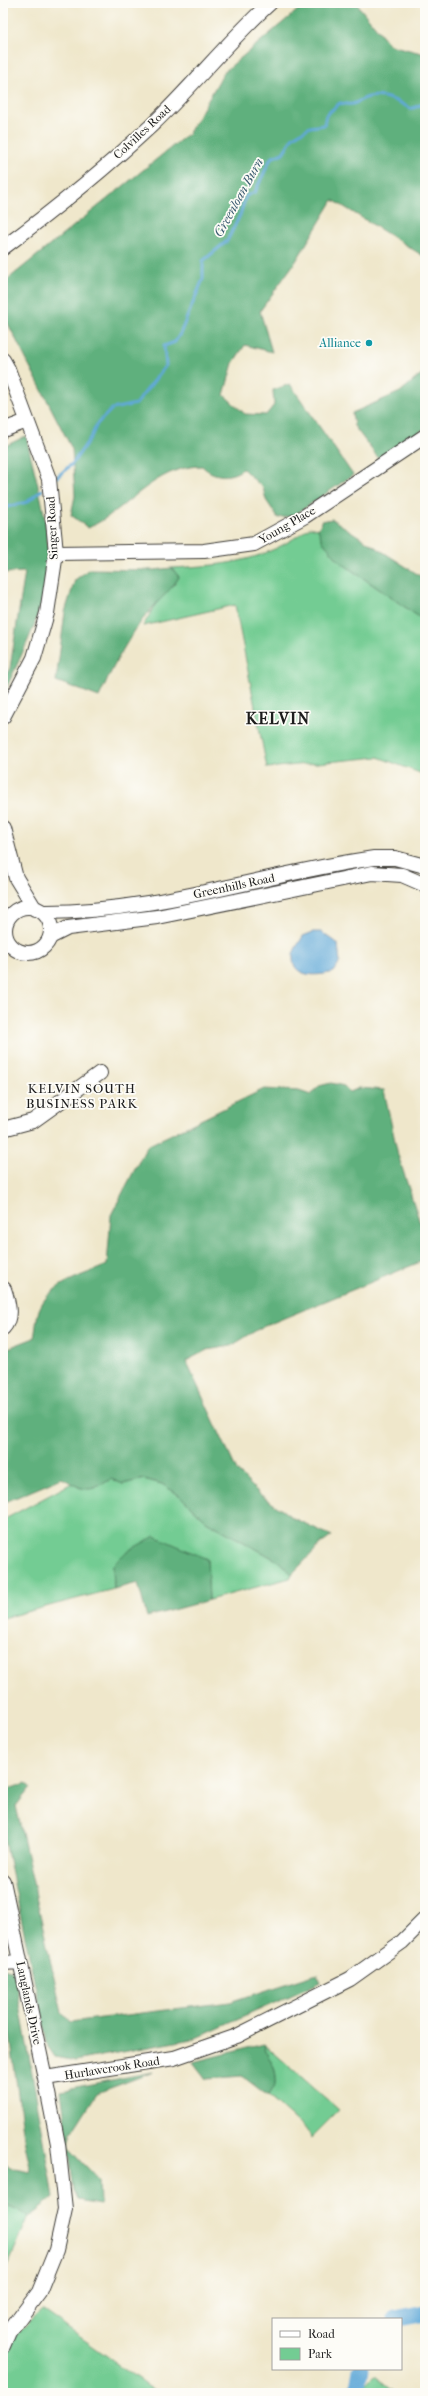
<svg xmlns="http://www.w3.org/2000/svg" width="428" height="2396" viewBox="0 0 428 2396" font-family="'IM FELL French Canon',serif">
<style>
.green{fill:#73cc93;stroke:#487458}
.forest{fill:#5eb07d;stroke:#3d664c}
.water{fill:#60a9d8;stroke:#3e627a}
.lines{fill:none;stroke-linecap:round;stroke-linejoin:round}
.stream{stroke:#60a9d8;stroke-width:3}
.river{stroke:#60a9d8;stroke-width:17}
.minor-casing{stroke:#3c3a36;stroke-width:16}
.minor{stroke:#fff;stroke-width:14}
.culture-dot{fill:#0f9aa8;stroke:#fdfcf7;stroke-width:1.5}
.labels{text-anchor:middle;stroke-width:3.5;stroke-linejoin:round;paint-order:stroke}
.street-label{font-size:12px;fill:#1c1c1c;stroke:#fdfcf7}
.culture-label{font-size:12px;fill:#0d838f;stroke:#fdfcf7;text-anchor:end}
.water-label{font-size:13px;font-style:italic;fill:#3b5b71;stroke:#fdfcf7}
.neighbourhood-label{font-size:13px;letter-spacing:1px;fill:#1c1c1c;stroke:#fdfcf7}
.district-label{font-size:16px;font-weight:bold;letter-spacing:1px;fill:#1c1c1c;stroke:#fdfcf7}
</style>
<rect width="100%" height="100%" fill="#fdfcf7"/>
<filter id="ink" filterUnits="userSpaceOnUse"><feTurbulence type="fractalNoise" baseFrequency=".025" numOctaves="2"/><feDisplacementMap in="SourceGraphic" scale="8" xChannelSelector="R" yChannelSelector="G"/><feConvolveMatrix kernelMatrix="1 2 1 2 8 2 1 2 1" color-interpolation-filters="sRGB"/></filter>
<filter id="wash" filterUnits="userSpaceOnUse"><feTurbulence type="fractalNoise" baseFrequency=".012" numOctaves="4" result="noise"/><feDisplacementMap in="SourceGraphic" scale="16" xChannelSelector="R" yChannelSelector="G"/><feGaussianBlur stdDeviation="0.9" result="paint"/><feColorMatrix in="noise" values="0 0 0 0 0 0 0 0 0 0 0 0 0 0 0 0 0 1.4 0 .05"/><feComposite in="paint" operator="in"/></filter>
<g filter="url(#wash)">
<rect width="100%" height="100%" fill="#efe7cb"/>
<path class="green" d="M310 527 318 529 323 542 340 562 425 621V775L378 757 267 768 235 605 143 626 158 600 174 585 179 577 172 568C227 565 265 562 310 527Z
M111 1479 123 1484 144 1479 162 1484 179 1495 206 1521 278 1561 292 1574 290 1578 209 1600 207 1559 113 1565 114 1589 3 1618V1520L72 1483 80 1488Z
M264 2044 339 2110 311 2138 309 2133 268 2096C285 2072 270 2068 264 2044Z
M3 2204 29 2216 3 2276Z
M42 2310 159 2393H3V2365L12 2338Z
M375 2376 396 2393H358Z"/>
<path class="forest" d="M306 3H356L390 45 425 54V257L333 200 296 261 260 311 272 352 245 345 233 363 224 395 245 414 266 415 274 405 273 390 290 384 353 475 293 516 278 518 266 500 263 488 243 469C229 479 213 477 202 466 154 466 128 510 88 528L71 515 75 496 72 449 3 314V283L189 133 224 72Z
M425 371V428L388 455 378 458 354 426 352 413 400 392Z
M26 436C36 481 53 530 47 577 42 618 19 658 3 696V680L10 668 25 572 3 573V447Z
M332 519 425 579V621L340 562 323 542 318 529 322 521Z
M172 568 179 577C170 592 154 604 143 619 125 643 112 669 99 697L56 681 65 612 75 580 89 569 154 570Z
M331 1083 344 1086 350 1092 359 1088 384 1090 398 1155 420 1223H425V1260L260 1328 231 1346 207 1350 186 1361 237 1471 261 1495 293 1518 332 1536 321 1544 292 1574 278 1561 206 1521 179 1495 162 1484 144 1479 123 1484 111 1479C87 1494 86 1491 62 1478L3 1503V1350L34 1338C36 1329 36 1319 39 1310 49 1283 83 1276 107 1265L111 1215 147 1146 264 1089 299 1091 311 1095 319 1086Z
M155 1536 207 1559 209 1600 147 1617 138 1583 114 1589 113 1565 126 1552Z
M26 1783 31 1787 16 1806 62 2013 70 2022 230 2002 317 1974 321 1982 197 2038 75 2061 55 2057 48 2047 3 1831V1791Z
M3 1912C7 1926 12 1937 3 1950Z
M3 1968 14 1971 54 2197 29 2216 3 2204V2161L10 2168 31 2172 24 2138 3 1984Z
M264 2044C270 2068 285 2072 268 2096L242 2076 206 2079 193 2062Z
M153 2072 97 2093 72 2132 68 2147 99 2180 100 2204 78 2200 74 2191 61 2090Z"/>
<path class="water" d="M313 932H321L338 944 340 962 333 972C320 976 291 979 293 956 293 950 300 942 303 936Z"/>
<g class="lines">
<path class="stream" d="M57 477 73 463 92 435 97 424 112 409 136 404 166 365 164 346 175 342 180 334 203 279V261L227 241 240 215 246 196 255 192 271 158 283 153 293 137 310 127 324 125 326 115 340 103C359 107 355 100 369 97 383 94 400 102 411 109L425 103
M3 508 27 502 42 490"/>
<path class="river" d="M395 2319 425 2313
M357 2393 361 2369"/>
</g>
</g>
<g filter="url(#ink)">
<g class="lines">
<g class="minor-casing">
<path id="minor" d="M3 248C54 210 105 169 152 125 193 86 228 41 270 3
M3 360 8 369 49 479 56 553 47 613 34 658 3 717
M3 430 27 421
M56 553 204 551 254 544 305 516 425 436
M3 828 16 878 35 909
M5 930a23 23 0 1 1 46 0a23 23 0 1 1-46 0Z
M42 912C156 913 262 874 374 858H395L425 866
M50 937 68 928 157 917 372 873 402 875 425 885
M3 1129 33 1121 100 1073
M3 1328C13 1318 8 1301 4 1289
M3 1881 45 2078 58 2144 65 2209 56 2250 39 2292 9 2332 3 2346
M3 1963 20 1962
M45 2078 174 2058 237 2036 350 1979 402 1942 425 1919"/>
</g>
<use href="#minor" class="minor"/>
</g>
</g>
<circle class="culture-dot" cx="369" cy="343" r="4"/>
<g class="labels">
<g class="street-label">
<text transform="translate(142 132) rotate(-43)" y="4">Colvilles Road</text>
<text transform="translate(287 525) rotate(-30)" y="4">Young Place</text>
<text transform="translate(52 528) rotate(-93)" y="4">Singer Road</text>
<text transform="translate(234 886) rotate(-12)" y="4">Greenhills Road</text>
<text transform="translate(29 2003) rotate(78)" y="4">Langlands Drive</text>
<text transform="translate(112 2068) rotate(-9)" y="4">Hurlawcrook Road</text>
</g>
<g class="culture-label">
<text x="361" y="347">Alliance</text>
</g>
<g class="water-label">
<text transform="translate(238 197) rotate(-61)" y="5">Greenloan Burn</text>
</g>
<g class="neighbourhood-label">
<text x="82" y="1093">KELVIN SOUTH<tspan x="82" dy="15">BUSINESS PARK</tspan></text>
</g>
<g class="district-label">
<text x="278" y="724">KELVIN</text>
</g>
</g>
<rect width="428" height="2396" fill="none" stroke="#fdfcf7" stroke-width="16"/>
<rect x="272" y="2318" width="130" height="52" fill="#fdfcf7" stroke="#a3a29f"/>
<rect x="280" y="2331" width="20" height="6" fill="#ffffff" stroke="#a3a29f"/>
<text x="308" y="2338" font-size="12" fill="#1c1c1c">Road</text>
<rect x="280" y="2348" width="20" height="12" fill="#73cc93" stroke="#a3a29f"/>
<text x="308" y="2358" font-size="12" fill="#1c1c1c">Park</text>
</svg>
